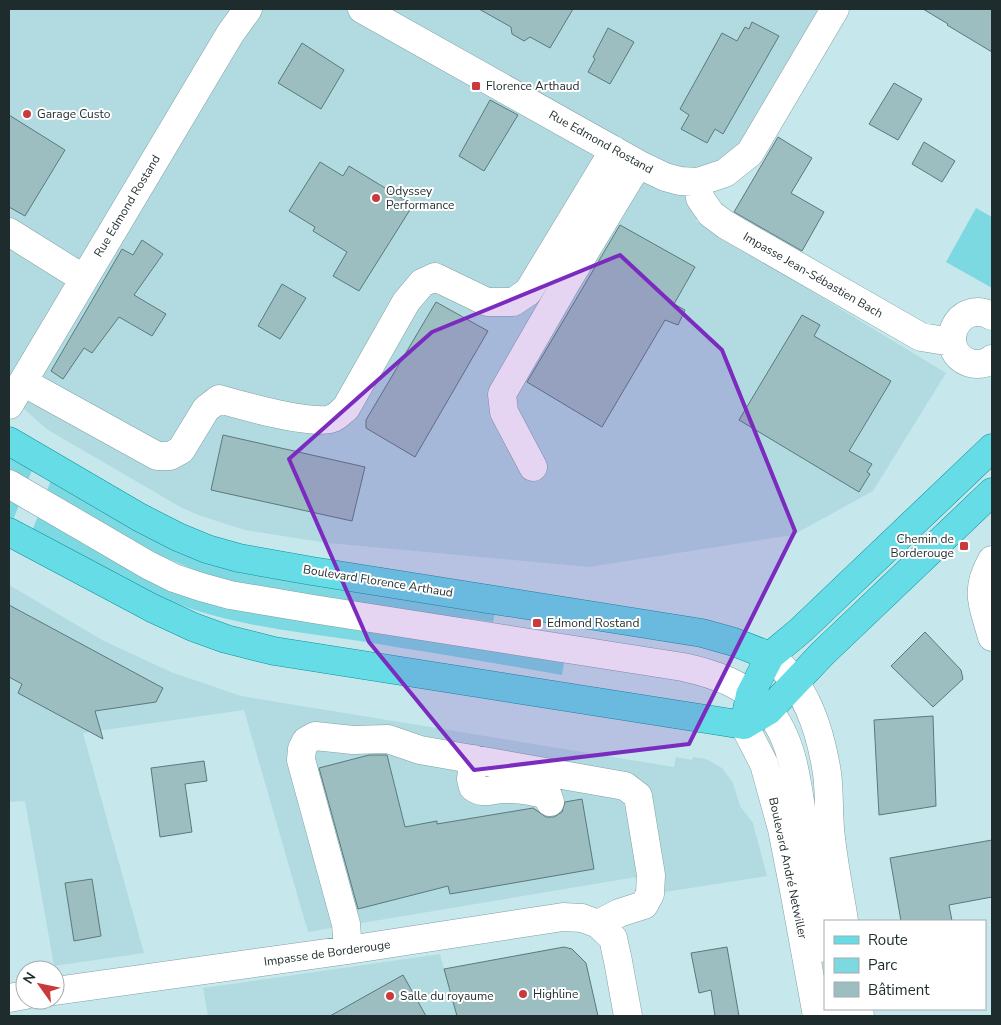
<svg xmlns="http://www.w3.org/2000/svg" width="1001" height="1025" viewBox="0 0 1001 1025" font-family="'Nunito Sans',sans-serif">
<style>
.built{fill:#b1dbe0}
.green{fill:#7cd8e1}
.building{fill:#9dbec1;stroke:#5a797c}
.lines{fill:none;stroke-linecap:round;stroke-linejoin:round}
.minor-casing{stroke:#80a0a3;stroke-width:29}
.major-casing{stroke:#0b909b;stroke-width:29}
.minor{stroke:#fff;stroke-width:28}
.major{stroke:#66dde6;stroke-width:28}
.marked{fill:#7b2cbf;fill-opacity:0.2;stroke:#7b2cbf;stroke-width:4;stroke-linejoin:round}
.poi-dot{fill:#c93a3c;stroke:#fff;stroke-width:2}
.labels{text-anchor:middle;stroke-width:4;stroke-linejoin:round;paint-order:stroke}
.poi-label{font-size:12px;fill:#1f2c2e;stroke:#fff;text-anchor:start}
.street-label{font-size:12px;fill:#1f2c2e;stroke:#fff}
</style>
<rect width="100%" height="100%" fill="#c6e8ec"/>
<path class="built" d="M9 9H819L696 221 946 373 873 491 793 535 589 567 328 543 245 530 201 516 182 508 48 430 9 396Z
M9 585 104 641 171 672 241 696 674 767 676 757 692 760 693 757 706 759 722 768 733 783 740 806 753 823 767 876 665 892 660 873 308 932 244 710 83 733 144 953 54 966 25 801 9 802Z
M440 954 457 1016H208L203 988Z"/>
<path class="green" d="M976 208 992 217V288L946 262Z
M9 454 33 468 28 480 9 469Z
M51 480 127 523 495 612 493 622 465 618H453L269 589 234 582 204 574 157 554 47 491Z
M9 499 19 505 13 520 9 518Z
M38 516 317 622 564 663 562 675C495 663 427 652 360 641 299 632 236 626 178 604 128 586 79 555 32 531Z"/>
<path class="building" d="M479 9H573L550 48 530 37 524 41 512 34 511 27Z
M923 9H992V52L947 25 948 24Z
M752 22 779 36 723 134 715 129 707 143 681 129 689 115 680 109 722 33 737 41 745 27 749 29Z
M608 28 634 42 610 84 588 72 595 59 593 57Z
M302 43 344 70 321 109 278 83Z
M894 83 922 99 898 140 869 124Z
M490 100 518 115 484 171 459 156Z
M9 115 65 150 25 216 9 207Z
M778 137 812 158 791 193 824 212 802 251 734 212Z
M924 142 955 161 942 182 912 164Z
M320 162 343 176 349 166 413 205 359 291 333 276 347 252 313 231 315 227 289 211Z
M620 225 695 267 674 304 685 310 678 325 665 320 602 427 527 382Z
M142 240 163 254 134 295 166 314 152 336 119 317 92 353 84 348 63 379 51 371 122 249 133 255Z
M282 284 306 298 280 339 258 326Z
M436 302 488 331 415 457 366 428V420Z
M802 315 820 325 814 336 891 381 849 451 872 464 867 472 870 474 859 492 739 420Z
M223 435 365 467 352 521 211 490Z
M9 605 163 688 156 702 95 711 103 739 18 693 22 684 9 677Z
M925 632 961 670 963 679 933 707 891 666Z
M933 716 936 806 879 815 874 720Z
M369 755H387L405 827 437 821V824L533 808 546 817H554L562 812 565 802 582 799 594 869 450 894 448 886 358 909 319 768Z
M204 761 207 781 185 784 192 832 160 837 151 768Z
M992 840V897L949 905 952 921H901L890 858Z
M92 879 101 936 74 941 65 883Z
M564 947 572 949 586 963 598 1016H457L444 969Z
M727 947 739 1016H715L711 990 699 993 691 953Z
M403 975 426 1016H330Z"/>
<g class="lines">
<g class="minor-casing">
<path id="minor" d="M362 9 638 164 665 177 680 181 698 182 725 173 750 153 835 9
M698 182 700 198 711 214 726 225 921 337 952 342
M9 232 84 279
M992 316C956 297 935 351 970 363 978 365 986 364 992 359
M23 382 157 456H170L181 450 206 409 219 399C240 405 316 427 333 418 338 416 342 411 346 408L406 302 422 283 435 277 487 302H513L528 292 614 150
M9 405 230 34 248 9
M533 467 504 412 502 394 566 283 638 164
M9 484 148 565 174 578 201 587 230 595 313 609 683 667C715 674 744 684 767 709 796 742 798 793 805 835 812 872 818 910 825 948
M992 560C974 591 983 605 992 637
M770 656C806 685 820 729 827 773 830 795 828 817 831 838 834 866 840 894 844 921
M744 725 764 764 782 829 794 890 817 1016
M474 759 471 779 473 787C483 795 492 789 504 789 519 789 534 790 548 796L550 802
M348 950 346 924 301 760 302 749 306 741 315 736 353 740 388 739 420 750 625 786 638 796 651 875 650 894 644 905 619 913 598 924
M55 991 348 950 563 917 582 918 598 924 613 938 618 961 628 1016
M9 998 25 995
M835 1009 837 1016
M859 1009 860 1016"/>
</g>
<g class="major-casing">
<path id="major" d="M9 441 139 517 178 537 207 549 239 558 312 571 702 633 734 642 770 656
M9 532 152 608 193 627 226 639 274 651 744 725
M744 725 750 695 770 656 801 630 992 448
M744 725 768 711 823 653 992 492"/>
</g>
<use href="#minor" class="minor"/>
<use href="#major" class="major"/>
</g>
<path class="marked" d="M620 255 722 350 795 531 689 744 474 770 369 642 289 459 432 332Z"/>
<g class="poi-dot">
<rect x="471" y="81" width="10" height="10" rx="2.5"/>
<circle cx="27" cy="114" r="5"/>
<circle cx="376" cy="198" r="5"/>
<rect x="959" y="541" width="10" height="10" rx="2.5"/>
<rect x="532" y="618" width="10" height="10" rx="2.5"/>
<circle cx="523" cy="994" r="5"/>
<circle cx="390" cy="996" r="5"/>
</g>
<g class="labels">
<g class="poi-label">
<text x="486" y="90">Florence Arthaud</text>
<text x="37" y="118">Garage Custo</text>
<text x="386" y="195">Odyssey<tspan x="386" dy="14">Performance</tspan></text>
<text x="954" y="543" text-anchor="end">Chemin de<tspan x="954" dy="14">Borderouge</tspan></text>
<text x="547" y="627">Edmond Rostand</text>
<text x="533" y="998">Highline</text>
<text x="400" y="1000">Salle du royaume</text>
</g>
<g class="street-label">
<text transform="translate(601 142) rotate(29)" y="4">Rue Edmond Rostand</text>
<text transform="translate(127 206) rotate(-59)" y="4">Rue Edmond Rostand</text>
<text transform="translate(813 275) rotate(30)" y="4">Impasse Jean-Sébastien Bach</text>
<text transform="translate(378 581) rotate(9)" y="4">Boulevard Florence Arthaud</text>
<text transform="translate(788 868) rotate(78)" y="4">Boulevard André Netwiller</text>
<text transform="translate(327 953) rotate(-8)" y="4">Impasse de Borderouge</text>
</g>
</g>
<rect width="1001" height="1025" fill="none" stroke="#1f2c2e" stroke-width="20"/>
<rect x="824" y="920" width="162" height="90" fill="#ffffff" stroke="#a5abab"/>
<rect x="834" y="936" width="25" height="8" fill="#66dde6" stroke="#a5abab"/>
<text x="868" y="945" font-size="15" fill="#1f2c2e">Route</text>
<rect x="834" y="958" width="25" height="15" fill="#7cd8e1" stroke="#a5abab"/>
<text x="868" y="970" font-size="15" fill="#1f2c2e">Parc</text>
<rect x="834" y="982" width="25" height="15" fill="#9dbec1" stroke="#a5abab"/>
<text x="868" y="995" font-size="15" fill="#1f2c2e">Bâtiment</text>
<g transform="translate(40 985) rotate(303)"><circle r="24" fill="#ffffff" stroke="#a5abab"/>
<path d="M0-4L9 19L0 12L-9 19Z" fill="#c93a3c"/>
<text y="-8" font-size="14" font-weight="bold" text-anchor="middle" fill="#1f2c2e">N</text>
</g>
</svg>
